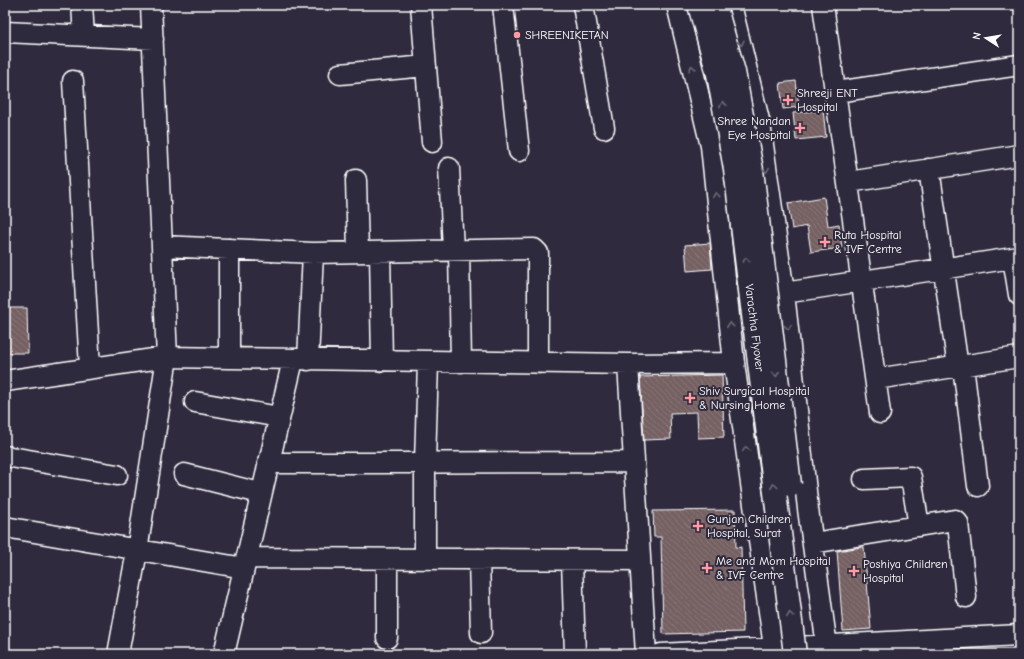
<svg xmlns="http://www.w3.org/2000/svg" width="1024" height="659" viewBox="0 0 1024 659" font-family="'Comic Neue',sans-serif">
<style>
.building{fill:url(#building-back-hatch);stroke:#fff}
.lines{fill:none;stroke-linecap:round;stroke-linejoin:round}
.minor-casing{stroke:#fff;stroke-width:23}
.minor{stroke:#2f2a3d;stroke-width:20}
.major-bridge-casing{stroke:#fff;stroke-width:25;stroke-linecap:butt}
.major-bridge{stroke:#2f2a3d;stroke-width:22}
.oneway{stroke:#6d6a77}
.poi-dot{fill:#ff9aa2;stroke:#2f2a3d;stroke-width:1.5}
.labels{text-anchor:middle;stroke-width:4;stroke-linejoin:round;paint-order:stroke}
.poi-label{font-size:12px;fill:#fff;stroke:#2f2a3d;text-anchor:start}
.street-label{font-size:12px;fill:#fff;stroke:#2f2a3d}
</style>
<defs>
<pattern id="building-back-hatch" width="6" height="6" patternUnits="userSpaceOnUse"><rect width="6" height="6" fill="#756062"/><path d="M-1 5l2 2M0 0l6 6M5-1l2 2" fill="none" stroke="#8a787a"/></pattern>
</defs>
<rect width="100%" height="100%" fill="#2f2a3d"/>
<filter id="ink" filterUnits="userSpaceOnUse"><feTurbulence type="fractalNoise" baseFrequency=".025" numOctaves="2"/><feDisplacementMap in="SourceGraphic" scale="8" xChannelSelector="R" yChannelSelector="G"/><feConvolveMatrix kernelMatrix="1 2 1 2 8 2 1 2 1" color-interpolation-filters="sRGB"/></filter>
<g filter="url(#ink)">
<path class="building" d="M796 81 799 107 783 109 780 83Z
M823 110 826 137 796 140 793 113Z
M824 197 828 226 839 224 842 248 811 252 807 226 792 229 788 203Z
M710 243 712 269 687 271 685 245Z
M5 308H27L28 353H5Z
M722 375 724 437 698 438 697 412 670 413 671 439 644 440 640 377Z
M735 510 736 548 741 547 743 632 663 634 661 537H654L653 511Z
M862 547H864L871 629 843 631 837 551Z"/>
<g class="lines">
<g class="minor-casing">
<path id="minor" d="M82 5 84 36
M421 5 432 142
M503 5 519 151
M583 5 604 128
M677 5 711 146 734 363 775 654
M731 5 760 124 784 293 808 509 828 654
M823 5 880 413
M5 32 153 39
M340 74 426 66
M73 81 90 367
M836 92 1019 65
M449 168 453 250
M929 169 958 367
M356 180 358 252
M849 182 1019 155
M162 246 313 253 534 249 538 253V363
M459 250 461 362
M380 252 382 361
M1013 258 1019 295
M784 293 1019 257
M229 358V249
M308 360 313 253
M628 364 646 654
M963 366 978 486
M876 379 1019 357
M5 381 167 357 628 364 734 363
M195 402 279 417
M5 456 117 475
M268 463 633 462
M184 474 260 493
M864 479 911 477 919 526
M5 527 244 568
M813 543 955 520 958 523 966 597
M246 558 640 560
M425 559V463L428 362
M479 559 481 633
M572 560 575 654
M387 638V559
M118 654 137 551 167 357 151 5
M224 654 293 360
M661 654 1019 635"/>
</g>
<use href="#minor" class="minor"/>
<g class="major-bridge-casing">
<g id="major-bridge">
<path id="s1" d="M699 5 718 74 735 169 795 654"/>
<path d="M715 5 734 72 752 170 790 485"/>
</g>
</g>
<use href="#major-bridge" class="major-bridge"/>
</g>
<defs><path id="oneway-chevron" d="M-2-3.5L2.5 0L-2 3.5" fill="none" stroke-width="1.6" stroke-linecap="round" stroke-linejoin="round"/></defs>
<g class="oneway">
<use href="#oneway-chevron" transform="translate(741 43) rotate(77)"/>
<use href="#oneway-chevron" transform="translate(692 68) rotate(-104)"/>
<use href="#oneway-chevron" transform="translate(723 104) rotate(-100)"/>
<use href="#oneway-chevron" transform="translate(766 170) rotate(82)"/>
<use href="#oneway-chevron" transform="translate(716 195) rotate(-96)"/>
<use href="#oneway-chevron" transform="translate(746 260) rotate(-97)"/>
<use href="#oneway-chevron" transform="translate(730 325) rotate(-96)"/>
<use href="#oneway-chevron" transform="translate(788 327) rotate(83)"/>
<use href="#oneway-chevron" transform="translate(776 374) rotate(83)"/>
<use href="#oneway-chevron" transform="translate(746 449) rotate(-98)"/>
<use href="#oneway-chevron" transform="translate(774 486) rotate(-97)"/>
<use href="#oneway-chevron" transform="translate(790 615) rotate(-97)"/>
</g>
</g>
<g class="poi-dot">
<circle cx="517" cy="35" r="4"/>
<path d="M786 94h4v4h4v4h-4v4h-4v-4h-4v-4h4z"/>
<path d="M798 122h4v4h4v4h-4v4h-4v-4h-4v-4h4z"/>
<path d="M823 236h4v4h4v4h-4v4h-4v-4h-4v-4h4z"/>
<path d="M688 392h4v4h4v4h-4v4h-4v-4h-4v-4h4z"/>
<path d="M696 520h4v4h4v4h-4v4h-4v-4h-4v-4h4z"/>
<path d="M705 562h4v4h4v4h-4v4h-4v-4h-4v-4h4z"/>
<path d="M852 565h4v4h4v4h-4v4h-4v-4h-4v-4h4z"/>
</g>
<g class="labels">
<g class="poi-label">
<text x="525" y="39">SHREENIKETAN</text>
<text x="797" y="97">Shreeji ENT<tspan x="797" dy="14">Hospital</tspan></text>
<text x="791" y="125" text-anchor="end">Shree Nandan<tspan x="791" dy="14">Eye Hospital</tspan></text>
<text x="834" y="239">Ruta Hospital<tspan x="834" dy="14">&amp; IVF Centre</tspan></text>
<text x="699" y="395">Shiv Surgical Hospital<tspan x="699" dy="14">&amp; Nursing Home</tspan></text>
<text x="707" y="523">Gunjan Children<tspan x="707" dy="14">Hospital, Surat</tspan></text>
<text x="716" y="565">Me and Mom Hospital<tspan x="716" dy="14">&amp; IVF Centre</tspan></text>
<text x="863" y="568">Poshiya Children<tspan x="863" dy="14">Hospital</tspan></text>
</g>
<g class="street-label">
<text dy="4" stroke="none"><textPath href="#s1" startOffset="328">Varachha Flyover</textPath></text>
</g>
</g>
<rect width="1024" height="659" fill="none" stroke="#2f2a3d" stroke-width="20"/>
<rect x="10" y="10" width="1004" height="639" fill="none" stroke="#fff" stroke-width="1.5" filter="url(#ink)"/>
<g transform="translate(986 38) rotate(282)" stroke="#2f2a3d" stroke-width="3" paint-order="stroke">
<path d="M0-3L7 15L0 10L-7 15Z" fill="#ffffff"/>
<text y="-6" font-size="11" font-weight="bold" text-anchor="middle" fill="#ffffff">N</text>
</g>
</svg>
